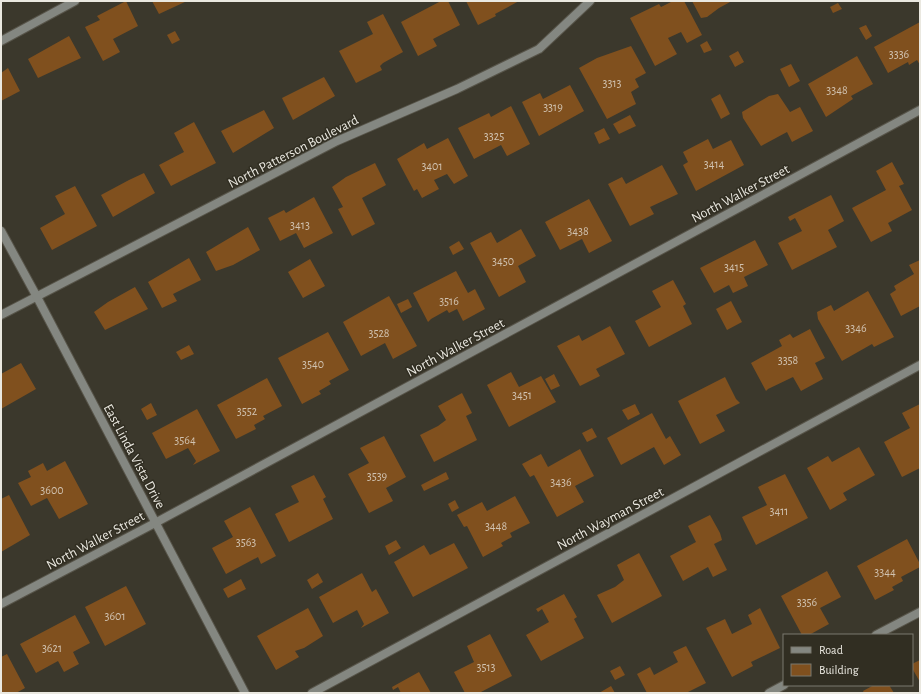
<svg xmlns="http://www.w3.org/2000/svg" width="921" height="694" viewBox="0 0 921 694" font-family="'Alegreya Sans',sans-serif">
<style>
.building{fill:#80501e}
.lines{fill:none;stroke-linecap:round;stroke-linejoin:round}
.minor-casing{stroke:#575449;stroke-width:10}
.tertiary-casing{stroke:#575449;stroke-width:10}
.minor{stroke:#848781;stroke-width:8}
.tertiary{stroke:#848781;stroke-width:8}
.labels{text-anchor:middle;stroke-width:3;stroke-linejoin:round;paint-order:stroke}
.number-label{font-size:12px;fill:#d0c2b0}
.street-label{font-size:14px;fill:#eae8e0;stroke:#312e22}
</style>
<rect width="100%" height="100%" fill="#3b382c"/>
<path class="building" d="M126 1 138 26 113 39 120 52 103 61 85 27 100 20 97 16Z
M152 1H187L159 14Z
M441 1H448L460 25 433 39 437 46 418 56 401 22Z
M466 1H519L495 14 496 16 478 25Z
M673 1H684L702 35 687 43 681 32 668 38 677 54 655 66 630 18 659 4 661 7Z
M692 1H732L719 8 707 17 701 18Z
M838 3 842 9 833 13 830 7Z
M383 14 403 52 383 63 380 66 382 70 356 83 339 51 373 34 367 22Z
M920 22V65L917 60 909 65 908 62 888 73 874 47Z
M866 25 872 36 866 40 859 28Z
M175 31 180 40 172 44 167 35Z
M69 36 81 58 38 78 28 59Z
M707 41 712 50 704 53 700 45Z
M631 46 646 73 635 79 639 87 631 92 636 104 607 119 579 68 597 58Z
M738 51 744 62 735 67 729 56Z
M857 56 873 84 851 96 853 99 826 117 808 84Z
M791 64 800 81 789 87 780 69Z
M8 68 20 91 1 101V73Z
M324 77 335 96 293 120 282 98Z
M570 85 584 111 539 136 522 102 540 93 543 99Z
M720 94 730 114 721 119 711 99Z
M778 94 790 112 800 107 813 131 792 142 787 132 761 146 743 118 742 112 769 96Z
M511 106 530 144 507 156 501 145 474 159 458 128 489 113 491 117Z
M264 110 274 128 233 153 221 131Z
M630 115 636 126 619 134 613 124Z
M194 122 216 163 171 186 159 165 184 152 174 133Z
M604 128 610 139 599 144 594 133Z
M448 138 468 176 454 184 447 174 434 180 439 189 422 198 417 189 414 191 397 159 424 143 427 149Z
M708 139 713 149 731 140 744 165 696 191 683 165 688 162 683 152Z
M892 162 904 184 899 186 912 210 888 223 892 231 871 242 852 208 886 190 876 171Z
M375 163 386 185 362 198 375 224 352 236 338 209 343 207 332 187 346 177Z
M662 165 678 194 650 207 654 214 630 226 608 184 622 177 626 184Z
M144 173 155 193 113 217 101 195 129 180Z
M75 186 97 226 52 250 40 228 65 214 55 196Z
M831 195 844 221 828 230 837 247 792 270 778 243 802 231 795 218 790 221 788 217Z
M314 197 333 233 304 248 296 233 280 241 268 218 284 210 286 213Z
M589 199 612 241 589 253 582 239 560 250 545 222Z
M248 227 260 250 233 265 216 271 206 252Z
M521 229 536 256 518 266 526 282 499 297 470 243 491 232 497 243Z
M755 240 768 265 744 277 748 286 733 293 729 285 714 293 700 268Z
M459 241 464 249 453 255 449 247Z
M189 258 201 280 173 294 177 301 162 308 148 282Z
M310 259 325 286 303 298 288 272Z
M920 260V306L901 316 890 294 896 290 894 286 914 274 909 265Z
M456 271 468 293 475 289 485 309 463 321 457 309 449 313 447 310 431 319 428 322 413 293Z
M673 280 686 304 683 306 692 324 649 347 635 321 661 307 652 291Z
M135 287 148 309 105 330 94 312 108 302Z
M868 291 894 337 874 347 872 344 842 361 818 319 817 312 831 305 834 311Z
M389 296 417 346 393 359 385 343 361 356 343 322Z
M408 299 412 307 401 313 397 304Z
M731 301 742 322 727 330 716 309Z
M610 326 625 354 596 369 600 376 580 386 557 346 579 335 582 341Z
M810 329 825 358 815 363 823 379 801 391 793 377 768 389 766 391 751 363 782 346 779 340 790 334 793 338Z
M328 332 349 370 329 381 331 384 319 391 321 394 302 404 278 358Z
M189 345 194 354 181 360 176 352Z
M21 363 36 389 1 409V374Z
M511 372 519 387 541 376 556 402 509 427 487 385Z
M554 374 560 386 551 390 545 379Z
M725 377 736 399 740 403 716 415 725 431 700 444 678 401Z
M267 378 282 406 263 416 265 419 254 425 256 429 236 439 217 405Z
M462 393 472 413 466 416 477 440 434 462 420 435 438 426 446 420 438 406Z
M151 403 157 415 147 420 141 409Z
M635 404 640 414 628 420 622 410Z
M920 404V468L902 477 884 442 910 428 902 413Z
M197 409 220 451 193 465 196 461 188 448 166 459 152 433Z
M652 413 666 439 670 436 681 455 664 465 654 447 621 465 607 438Z
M592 428 597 437 587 442 582 433Z
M384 436 406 477 386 488 393 501 369 513 348 474 369 463 360 448Z
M859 447 875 475 843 493 847 500 830 510 807 468 828 456 832 462Z
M580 449 594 476 575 486 584 502 557 517 534 475 530 477 522 464 541 454 548 467Z
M65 461 88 504 59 519 47 498 31 506 18 483 31 477 28 471 43 463 47 471Z
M446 472 449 479 424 491 421 485Z
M785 474 808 518 756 545 742 517 767 505 758 487Z
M314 475 326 497 323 499 333 519 289 542 275 514 299 502 291 486Z
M9 495 30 535 1 552V499Z
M515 496 530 523 510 533 512 537 501 543 503 546 483 557 467 526 464 527 457 515 482 502 487 511Z
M455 500 459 508 452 512 448 504Z
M250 507 276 556 261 564 258 557 226 574 212 548 233 537 224 521Z
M710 515 720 533 722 540 714 544 727 570 713 577 708 567 683 581 670 556 696 542 688 526Z
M907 539 920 564V567L901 577 903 581 892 587 894 590 875 600 857 566Z
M396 540 401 548 389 555 385 546Z
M454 543 468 568 413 597 394 562 424 545 430 555Z
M639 553 662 596 612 623 597 595 615 587 624 580 617 565Z
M827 571 841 597 820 608 829 624 809 635H802L781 596Z
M318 573 323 582 312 589 307 580Z
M362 573 372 592 376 589 389 613 361 628 364 624 357 610 333 623 319 597Z
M241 579 246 589 228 598 223 589Z
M126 586 146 624 105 646 85 607Z
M564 594 577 617 574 619 584 638 541 661 526 635 549 622 542 609 538 612 536 609Z
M308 608 323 636 304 648 295 651 299 657 276 670 257 636Z
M760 608 780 648 751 662 753 666 732 677 706 628 725 619 732 634 752 624 748 615Z
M75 615 90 643 73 652 79 664 64 672 58 661 36 673 20 644Z
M490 634 512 676 479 693H465L454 672 474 662 467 646Z
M686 646 706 683 686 693H647L637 674 650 667 654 675 678 662 673 652Z
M7 654 25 688 16 693H1V657Z
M920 660V682L912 668V664Z
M620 666 625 675 615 680 610 671Z
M419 672 431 693H401L398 687 393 690 392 687Z
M874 685H889L894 693H864L863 691Z
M611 686 615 693H599Z"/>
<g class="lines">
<g class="minor-casing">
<path id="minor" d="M1 41 75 1
M1 315 337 141 457 89 539 49 590 1
M1 604 155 523 920 110
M876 635 920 612
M312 693 920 365
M769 693 784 685"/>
</g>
<g class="tertiary-casing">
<path id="tertiary" d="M1 231 37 297 245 693"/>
</g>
<use href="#minor" class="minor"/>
<use href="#tertiary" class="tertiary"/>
</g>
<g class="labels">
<g class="number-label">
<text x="899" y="58">3336</text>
<text x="612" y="87">3313</text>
<text x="837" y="94">3348</text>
<text x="553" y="111">3319</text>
<text x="494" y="140">3325</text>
<text x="714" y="168">3414</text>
<text x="432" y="170">3401</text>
<text x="300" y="229">3413</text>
<text x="578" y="235">3438</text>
<text x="503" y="265">3450</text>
<text x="734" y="271">3415</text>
<text x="449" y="305">3516</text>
<text x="856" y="332">3346</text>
<text x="379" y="337">3528</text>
<text x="788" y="364">3358</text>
<text x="313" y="368">3540</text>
<text x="522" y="399">3451</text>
<text x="247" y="415">3552</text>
<text x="185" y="444">3564</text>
<text x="377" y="480">3539</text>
<text x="561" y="486">3436</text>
<text x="52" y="494">3600</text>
<text x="779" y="515">3411</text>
<text x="496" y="530">3448</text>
<text x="246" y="546">3563</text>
<text x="885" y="576">3344</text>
<text x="807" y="606">3356</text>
<text x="115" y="620">3601</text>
<text x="52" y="652">3621</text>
<text x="486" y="671">3513</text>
</g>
<g class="street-label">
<text transform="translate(293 151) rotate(-27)" y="5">North Patterson Boulevard</text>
<text transform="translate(740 193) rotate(-28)" y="5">North Walker Street</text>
<text transform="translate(455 347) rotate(-28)" y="5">North Walker Street</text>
<text transform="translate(135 456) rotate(62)" y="5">East Linda Vista Drive</text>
<text transform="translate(610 518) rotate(-28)" y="5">North Wayman Street</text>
<text transform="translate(95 540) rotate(-28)" y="5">North Walker Street</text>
</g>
</g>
<rect width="921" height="694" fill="none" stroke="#eae8e0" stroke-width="4"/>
<rect x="783" y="634" width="130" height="52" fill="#312e22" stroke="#7b786e"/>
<rect x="791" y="647" width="20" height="6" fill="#848781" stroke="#7b786e"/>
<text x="819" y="654" font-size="12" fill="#eae8e0">Road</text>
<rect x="791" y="664" width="20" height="12" fill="#80501e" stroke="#7b786e"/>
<text x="819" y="674" font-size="12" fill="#eae8e0">Building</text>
</svg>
